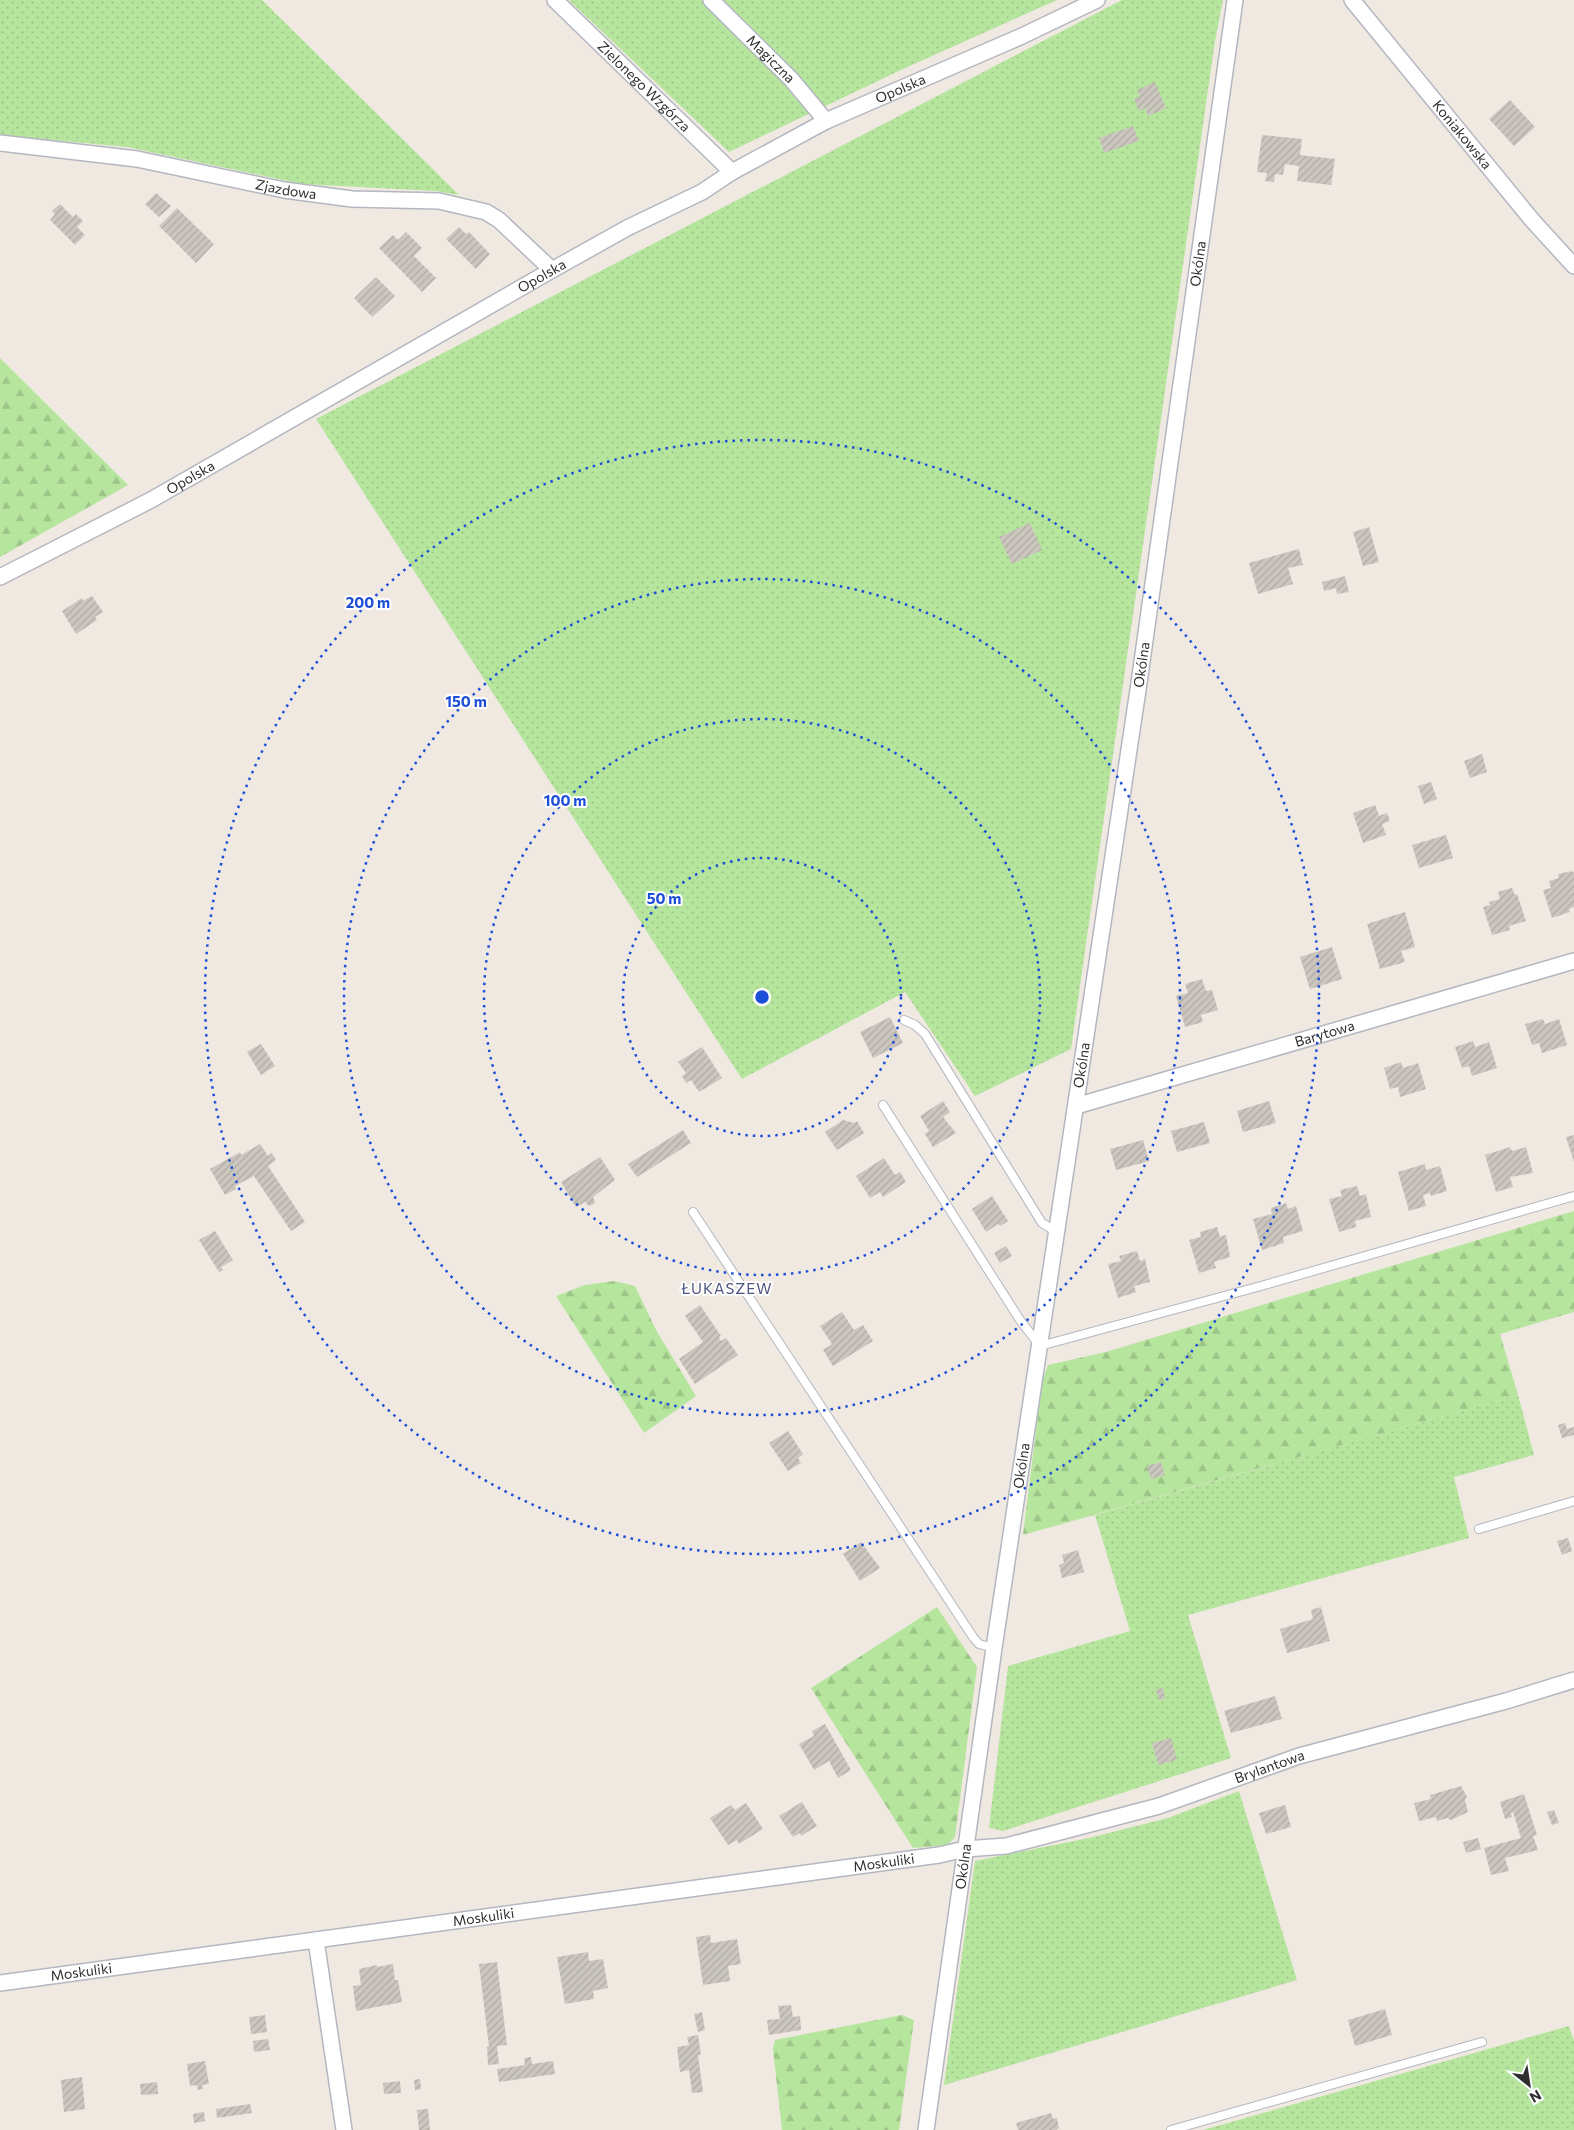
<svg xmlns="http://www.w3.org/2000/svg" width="1574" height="2130" viewBox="0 0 1574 2130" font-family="Commissioner,sans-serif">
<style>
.grass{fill:url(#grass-dots)}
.forest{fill:url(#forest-firs)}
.building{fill:url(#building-hatch)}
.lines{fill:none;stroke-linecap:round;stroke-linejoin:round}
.lane-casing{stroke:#b4b7c1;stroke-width:10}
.street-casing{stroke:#b4b7c1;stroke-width:18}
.lane{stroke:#fff;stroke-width:8}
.street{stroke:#fff;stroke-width:15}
.ring{fill:none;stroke:#1d4ed8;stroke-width:2.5;stroke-dasharray:2.5 5}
.labels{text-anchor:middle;stroke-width:4;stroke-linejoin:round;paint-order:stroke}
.street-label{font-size:14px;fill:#2e2e2e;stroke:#fff}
.neighbourhood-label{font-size:15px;letter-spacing:1px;fill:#4d5680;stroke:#fff}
.centre{fill:#1d4ed8;stroke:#fff;stroke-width:2.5}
.ring-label{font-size:15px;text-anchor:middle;font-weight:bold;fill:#1d4ed8;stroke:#fff;stroke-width:4;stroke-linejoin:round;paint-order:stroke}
</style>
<defs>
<pattern id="grass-dots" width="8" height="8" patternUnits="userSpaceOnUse" patternTransform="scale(1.25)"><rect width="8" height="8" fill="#b6e59e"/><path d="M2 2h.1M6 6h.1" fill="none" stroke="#9dc588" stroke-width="1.8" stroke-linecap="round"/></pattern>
<pattern id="forest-firs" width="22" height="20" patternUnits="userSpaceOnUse" patternTransform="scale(1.25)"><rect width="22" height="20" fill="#b6e59e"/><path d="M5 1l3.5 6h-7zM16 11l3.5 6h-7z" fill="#9dc588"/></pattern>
<pattern id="building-hatch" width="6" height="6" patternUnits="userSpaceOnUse" patternTransform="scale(1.25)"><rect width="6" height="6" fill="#cbc7bf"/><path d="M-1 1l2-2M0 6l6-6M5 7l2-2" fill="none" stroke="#afaba4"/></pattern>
</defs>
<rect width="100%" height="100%" fill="#efe9e1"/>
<path class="grass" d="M0 0H262L459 195 436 191 302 184 127 147 0 135Z
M569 0H1057L903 69 729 152Z
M1122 0H1223L1215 41 1071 1049 975 1096 905 992 742 1079 316 419Z
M1518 1395 1534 1455 1454 1477 1469 1538 1188 1615 1231 1758 1003 1831 989 1828 1008 1666 1130 1631 1095 1515Z
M1239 1791 1297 1980 944 2085 975 1861 1089 1838 1168 1818Z
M1569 2026 1574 2041V2130H1203Z"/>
<path class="forest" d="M0 358 128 485 0 557Z
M1574 1211V1312L1500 1334 1518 1395 1023 1535 1042 1382 1048 1365 1106 1352Z
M614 1281 635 1286 656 1330 696 1396 644 1433 556 1296 585 1285Z
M937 1607 977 1667 955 1837 948 1845 913 1848 811 1688Z
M902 2015 914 2020 899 2130H782L773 2049 775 2040Z"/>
<path class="building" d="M1155 82 1166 108 1148 116 1145 108 1139 111 1134 99 1140 97 1137 90Z
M1510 100 1535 127 1514 146 1489 119Z
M1133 126 1139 141 1104 153 1099 138Z
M1262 135 1302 139 1300 155 1335 159 1331 185 1297 181 1299 166 1285 164 1283 175 1275 174 1274 182 1265 181 1267 173 1257 172Z
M156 193 171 206 159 217 145 204Z
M60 204 73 217 76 214 83 221 77 227 85 235 75 245 50 220 55 214 52 211Z
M177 208 214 244 196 263 159 226Z
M459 227 466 234 469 232 490 254 476 269 446 239Z
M406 232 422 248 414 256 436 278 422 292 379 248 393 235 398 240Z
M376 277 395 296 372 317 354 298Z
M1030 523 1042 550 1012 564 999 537Z
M1369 527 1379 562 1363 566 1353 532Z
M1299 549 1303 565 1288 568 1293 584 1258 594 1249 563Z
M1345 576 1349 592 1337 594 1336 588 1324 591 1322 582Z
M92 596 103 612 95 617 97 620 76 634 62 611 82 598 83 601Z
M1482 754 1487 772 1470 778 1464 761Z
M1431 782 1437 799 1424 804 1418 786Z
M1375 805 1379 816 1387 813 1390 821 1382 824 1386 835 1363 843 1353 813Z
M1446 835 1453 858 1419 868 1412 845Z
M1572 871 1574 873V907L1569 909 1570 912 1552 918 1543 890 1551 888 1549 881 1559 878 1558 874Z
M1512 888 1515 895 1517 894 1526 921 1509 926 1510 930 1492 935 1483 907 1490 905 1489 902 1500 899 1498 892Z
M1405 912 1415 947 1401 951 1405 962 1380 969 1367 924Z
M1332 947 1342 979 1310 989 1300 957Z
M1202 979 1206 991 1212 990 1218 1010 1201 1015 1203 1022 1185 1027 1176 996 1188 993 1185 984Z
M890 1017 903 1043 873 1058 860 1032Z
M1543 1019 1545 1024 1559 1019 1567 1045 1542 1053 1539 1043 1532 1045 1525 1024Z
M1473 1041 1475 1047 1489 1042 1497 1068 1472 1076 1469 1066 1462 1068 1455 1047Z
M261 1044 275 1066 261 1075 247 1052Z
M702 1047 722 1078 699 1092 691 1080 686 1083 682 1076 686 1073 678 1062Z
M1401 1062 1403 1068 1418 1063 1426 1089 1400 1097 1398 1087 1390 1089 1384 1068Z
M943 1101 950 1112 943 1117 956 1133 933 1147 925 1134 929 1131 920 1116Z
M1269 1101 1276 1123 1243 1132 1237 1111Z
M843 1120 854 1123 857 1121 864 1133 837 1150 825 1132Z
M1204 1122 1210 1143 1177 1152 1171 1131Z
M683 1130 691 1143 637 1177 628 1164Z
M1574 1135V1162L1566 1137Z
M1143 1140 1149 1161 1116 1170 1110 1149Z
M260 1144 268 1156 272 1153 276 1160 268 1166 305 1222 291 1231 254 1176 235 1186 236 1189 225 1195 210 1169 240 1152 241 1155Z
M1510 1147 1512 1151 1526 1147 1533 1173 1510 1177 1513 1187 1496 1192 1485 1155Z
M600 1157 615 1180 593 1197 595 1202 594 1204 589 1206 585 1202 576 1207 561 1182Z
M884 1158 895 1175 900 1172 906 1182 883 1197 880 1192 870 1198 856 1176Z
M1425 1164 1426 1170 1440 1166 1447 1191 1431 1196 1430 1193 1423 1195 1426 1206 1409 1211 1398 1172Z
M1357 1186 1360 1196 1366 1194 1371 1217 1355 1221 1356 1227 1339 1232 1329 1199 1342 1196 1340 1190Z
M992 1196 1008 1221 1000 1226 998 1224 986 1232 972 1209Z
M1286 1203 1288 1209 1296 1206 1303 1231 1283 1237 1284 1243 1262 1250 1253 1219 1272 1214 1271 1208Z
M1217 1227 1220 1237 1226 1235 1230 1257 1214 1262 1216 1268 1199 1273 1189 1240 1201 1237 1200 1232Z
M215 1231 233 1260 221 1267 223 1270 219 1272 199 1240Z
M1006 1246 1012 1256 1000 1263 994 1253Z
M1137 1251 1140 1261 1145 1259 1150 1282 1134 1286 1136 1292 1118 1298 1108 1264 1121 1261 1119 1256Z
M700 1305 721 1336 719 1337 721 1341 726 1338 738 1355 695 1384 679 1359 703 1342 685 1316Z
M842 1312 854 1330 863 1325 873 1341 833 1366 823 1350 832 1344 820 1326Z
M1565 1423 1567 1429 1574 1427V1435L1562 1438 1558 1425Z
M788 1431 803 1454 798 1458 801 1463 788 1471 769 1443Z
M1161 1462 1165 1475 1151 1479 1147 1466Z
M1568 1538 1572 1551 1562 1555 1557 1541Z
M861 1542 880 1568 860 1581 843 1554Z
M1078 1550 1084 1572 1062 1578 1059 1565 1064 1563 1062 1555Z
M1321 1607 1330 1641 1287 1653 1280 1629 1313 1619 1311 1610Z
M1163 1688 1165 1699 1159 1700 1156 1690Z
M1275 1696 1282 1719 1231 1733 1224 1711Z
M825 1724 851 1770 838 1778 829 1761 814 1770 799 1744 814 1736 812 1731Z
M1171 1738 1177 1760 1158 1765 1152 1743Z
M1461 1786 1467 1797 1465 1800 1468 1812 1451 1820 1447 1818 1437 1821 1436 1817 1419 1821 1414 1803 1431 1799 1430 1795Z
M1524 1794 1537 1835 1533 1836 1538 1850 1505 1858 1509 1871 1491 1875 1484 1848 1521 1838 1513 1812 1511 1813 1512 1817 1505 1819 1500 1802Z
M802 1802 817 1826 801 1836 800 1833 793 1837 779 1816Z
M746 1803 763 1829 739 1844 737 1840 728 1845 710 1818 731 1805 735 1810Z
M1285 1805 1291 1827 1266 1834 1259 1813Z
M1554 1810 1559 1823 1552 1825 1547 1812Z
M1478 1838 1481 1849 1466 1853 1463 1842Z
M710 1935 711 1943 737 1939 741 1964 728 1966 730 1981 703 1985 696 1937Z
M588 1952 589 1961 603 1959 608 1988 593 1991 594 1999 565 2004 557 1957Z
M497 1962 507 2045 497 2046 499 2064 488 2065 487 2047H489L479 1964Z
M393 1964 395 1980H398L402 2002 356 2011 353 1986 361 1985 359 1969 377 1965V1967Z
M791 2005 793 2017 800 2016 801 2030 769 2035 767 2020 780 2019 778 2006Z
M1385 2009 1392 2035 1355 2046 1348 2020Z
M702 2012 705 2030 698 2032 694 2014Z
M265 2015 267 2032 251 2034 249 2017Z
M698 2035 701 2055H698L703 2092 692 2093 689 2070 680 2072 677 2047 689 2045 687 2037Z
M268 2039 270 2050 254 2052 253 2041Z
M531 2057 532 2064 553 2061 555 2074 499 2082 497 2069 525 2065 524 2058Z
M205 2061 209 2084 202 2085 203 2089 198 2090 197 2085 190 2086 187 2064Z
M82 2077 85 2109 64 2112 61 2080Z
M420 2079 421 2089 415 2090 414 2080Z
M400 2081 401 2093 384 2094 383 2083Z
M157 2082 158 2094 141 2095 140 2084Z
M250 2104 252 2113 217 2118 216 2109Z
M428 2109 430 2130H419L417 2110Z
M204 2112 205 2121 194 2123 193 2114Z
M1051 2113 1053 2119 1057 2118 1059 2128 1056 2130H1018L1016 2123Z"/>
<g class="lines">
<g class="lane-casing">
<path id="lane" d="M904 1020 915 1025 925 1034 1042 1223 1057 1232
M883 1105 1020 1320 1040 1346 1261 1286 1574 1196
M693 1212 973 1637 979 1644 994 1648
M1479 1529 1574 1501
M1171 2130 1482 2042"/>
</g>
<g class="street-casing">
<g id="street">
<path id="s1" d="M555 0 732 172"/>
<path id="s2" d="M711 0 791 79 826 121"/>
<path id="s3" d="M1352 0 1532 220 1574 266"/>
<path id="s4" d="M0 143 137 159 284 190 352 199 439 201 486 212 499 220 552 270"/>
<path id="s5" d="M0 577 151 500 552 270 627 228 702 192 732 172 826 121 1022 36 1097 0"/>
<path id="s6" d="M1076 1106 1574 961"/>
<path d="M316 1940 344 2130"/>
<path id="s7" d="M0 1983 939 1855 965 1849 1006 1846 1159 1806 1299 1756 1506 1701 1574 1680"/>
<path id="s8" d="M926 2130 994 1648 1138 690 1235 0"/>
</g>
</g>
<use href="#lane" class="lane"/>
<use href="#street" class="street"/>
</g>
<g class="ring">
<circle cx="762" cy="997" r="139"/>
<circle cx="762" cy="997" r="278"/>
<circle cx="762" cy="997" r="418"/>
<circle cx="762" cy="997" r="557"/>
</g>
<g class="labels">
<g class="street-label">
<text dy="5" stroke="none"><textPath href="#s2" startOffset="84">Magiczna</textPath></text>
<text dy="5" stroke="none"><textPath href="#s1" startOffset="124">Zielonego Wzgórza</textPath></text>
<text dy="5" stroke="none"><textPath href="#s5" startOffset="1025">Opolska</textPath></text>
<text dy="5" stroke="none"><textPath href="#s3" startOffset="174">Koniakowska</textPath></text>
<text dy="5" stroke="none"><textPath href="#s4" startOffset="290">Zjazdowa</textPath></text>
<text dy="5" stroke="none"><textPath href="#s8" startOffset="1886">Okólna</textPath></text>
<text dy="5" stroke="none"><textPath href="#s5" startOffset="620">Opolska</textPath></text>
<text dy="5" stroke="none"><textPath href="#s5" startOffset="215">Opolska</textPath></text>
<text dy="5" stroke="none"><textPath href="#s8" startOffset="1481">Okólna</textPath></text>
<text dy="5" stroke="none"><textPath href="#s6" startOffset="259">Barytowa</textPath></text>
<text dy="5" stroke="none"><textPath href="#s8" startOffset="1076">Okólna</textPath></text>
<text dy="5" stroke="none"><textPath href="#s8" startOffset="671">Okólna</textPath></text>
<text dy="5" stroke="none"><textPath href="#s7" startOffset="1291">Brylantowa</textPath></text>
<text dy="5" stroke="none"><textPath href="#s7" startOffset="892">Moskuliki</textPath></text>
<text dy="5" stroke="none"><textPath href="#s8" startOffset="266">Okólna</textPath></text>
<text dy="5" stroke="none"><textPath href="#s7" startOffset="488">Moskuliki</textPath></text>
<text dy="5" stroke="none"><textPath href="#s7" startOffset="82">Moskuliki</textPath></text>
</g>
<g class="neighbourhood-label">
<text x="727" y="1294">ŁUKASZEW</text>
</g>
</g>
<circle cx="762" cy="997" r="8" class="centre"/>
<g class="ring-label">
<text x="368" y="608">200 m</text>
<text x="466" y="707">150 m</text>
<text x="565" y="806">100 m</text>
<text x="664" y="904">50 m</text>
</g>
<g transform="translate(1529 2085) rotate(150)" stroke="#ffffff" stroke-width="4" paint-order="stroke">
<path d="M0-4L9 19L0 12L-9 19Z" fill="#2e2e2e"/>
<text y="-8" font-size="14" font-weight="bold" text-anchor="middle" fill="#2e2e2e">N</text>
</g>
</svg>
